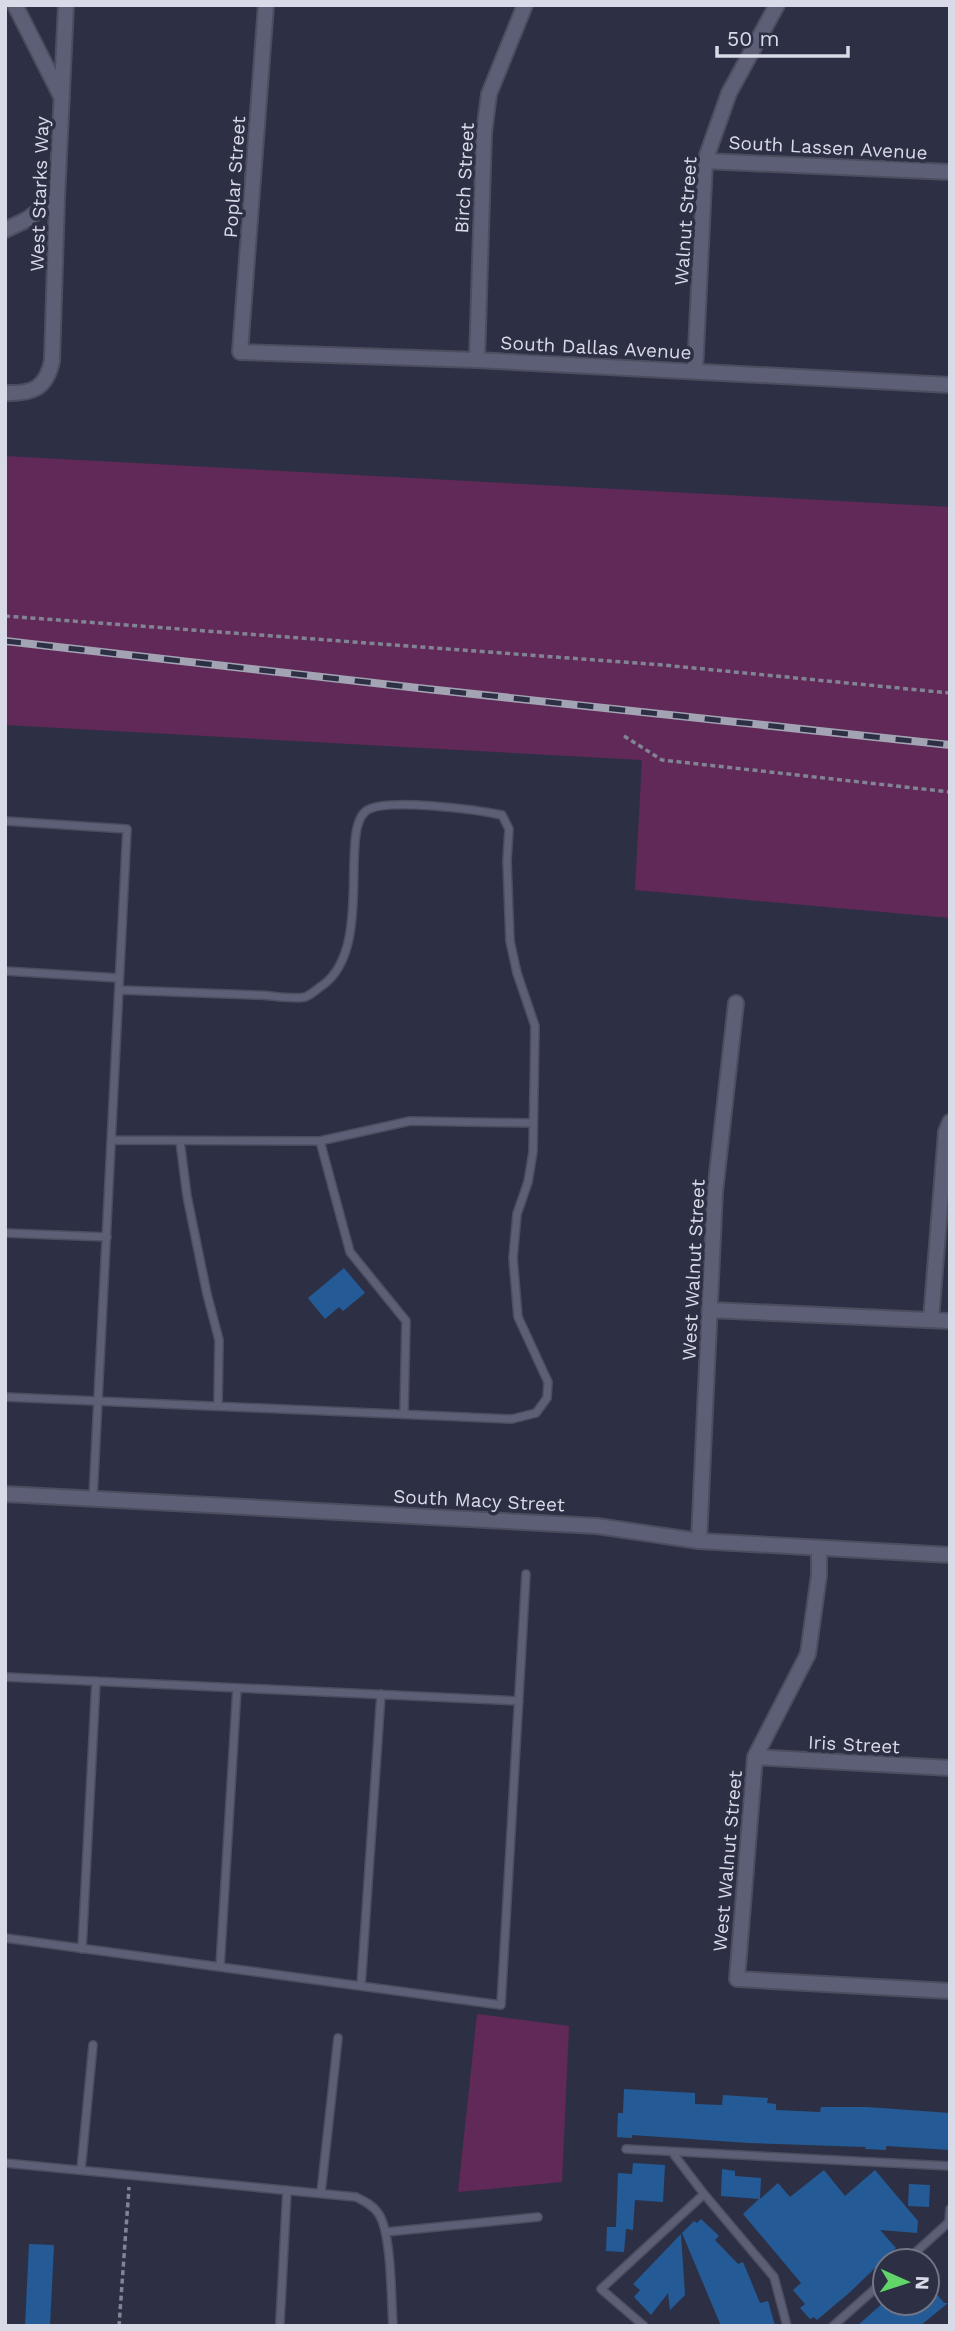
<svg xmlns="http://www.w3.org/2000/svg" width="955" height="2331" viewBox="0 0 955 2331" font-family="'Work Sans',sans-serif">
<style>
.green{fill:#602958}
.building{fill:#245b96}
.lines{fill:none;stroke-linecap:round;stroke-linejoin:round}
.service-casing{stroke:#4c4e5f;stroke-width:10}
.minor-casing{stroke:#4c4e5f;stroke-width:18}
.path{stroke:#818494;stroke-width:3.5;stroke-dasharray:5 3.5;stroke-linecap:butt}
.service{stroke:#5c5f76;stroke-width:7}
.minor{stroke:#5c5f76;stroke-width:14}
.rail-casing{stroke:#a2a4b4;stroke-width:8}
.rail{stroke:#2d3044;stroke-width:5;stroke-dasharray:16;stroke-linecap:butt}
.labels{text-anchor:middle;stroke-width:7;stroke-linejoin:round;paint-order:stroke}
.street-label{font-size:19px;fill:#d8dae7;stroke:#2d3044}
</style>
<rect width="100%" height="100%" fill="#2d3044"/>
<path class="green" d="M5 456 950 507V918L635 890 642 760 5 725Z
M477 2014 569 2026 562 2182 458 2192Z"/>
<path class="building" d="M344 1268 365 1293 343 1311 339 1307 325 1319 308 1298Z
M624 2089 695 2093V2104L722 2105 723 2095 768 2098 767 2103 776 2104V2110L820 2112 821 2107H867L950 2113V2150L886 2146V2150L865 2149 866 2147 749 2143 632 2135V2138L617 2137 618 2113H623Z
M633 2163 665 2165 663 2202 635 2200 633 2230 626 2229 624 2252 606 2251 607 2227H616L618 2173 632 2174Z
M722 2169 735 2171V2176L761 2178 760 2199 778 2183 790 2197 824 2170 845 2196 875 2170 918 2221 917 2233 880 2230 896 2248 849 2293 817 2320 814 2317 810 2319 800 2308 805 2304 793 2290 801 2283 743 2214 759 2199 721 2196Z
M909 2184 930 2185 929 2207 908 2206Z
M701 2219 719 2236 715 2240 738 2264 743 2262 760 2303 768 2301 775 2326H721L682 2233 694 2221 697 2223Z
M681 2234 685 2295 670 2310 668 2293 651 2315 634 2297 640 2290 633 2284Z
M29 2244 54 2245 50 2326H25Z
M927 2282 944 2303H948L920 2326H857L883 2303H927Z"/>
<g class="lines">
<g class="service-casing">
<path id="service" d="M5 821 127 829 93 1498
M5 971 119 978
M112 1140 320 1141 410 1121 532 1123
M180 1141 187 1196 207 1294 219 1340 218 1406
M320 1141 350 1252 406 1321 404 1414
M5 1233 107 1237
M5 1397 512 1419 536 1413 547 1398 548 1382 518 1317 513 1258 517 1214 528 1182 533 1152 535 1026 517 973 510 941 507 861 509 829 502 815C478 810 385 797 366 811 339 831 374 948 323 985 318 988 311 995 305 997 294 1000 270 995 257 995 211 993 165 992 119 990
M5 1677 519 1701
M5 1938 501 2005 526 1574
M82 1949 96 1681
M220 1967 237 1688
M361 1986 381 1694
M626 2149 950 2166
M672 2152 704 2194 774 2277 787 2326
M5 2163 356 2197C364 2201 373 2205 378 2213 392 2232 391 2300 393 2326
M81 2170 93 2045
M321 2193 338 2038
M386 2232 538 2217
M906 2261 949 2222 950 2209
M280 2322 287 2190
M644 2326 601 2289 704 2194
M833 2326 885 2280"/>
</g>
<g class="minor-casing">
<path id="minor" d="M15 5 62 98
M266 5 240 352 477 360 950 385
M705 161 950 172
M5 230 26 220 57 198
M477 360 484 133 489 94 525 5
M695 371 705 161 729 93 777 5
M5 393C32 394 46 389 52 361L57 198 66 5
M710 1310 950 1321
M931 1320 946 1132 950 1122
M5 1494 597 1526 699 1541 950 1555
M699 1541 715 1192 736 1003
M819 1549V1575L808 1654 755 1757 737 1979 950 1991
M755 1757 950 1768"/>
</g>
<path class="path" d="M5 616 663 665 950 693
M624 736 662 760 950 792
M119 2326 129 2187"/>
<use href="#service" class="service"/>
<use href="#minor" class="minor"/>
<g class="rail-casing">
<path id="rail" d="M5 641 427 689 950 745"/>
</g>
<use href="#rail" class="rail"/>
</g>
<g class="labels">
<g class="street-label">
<text transform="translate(828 147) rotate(3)" y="7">South Lassen Avenue</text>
<text transform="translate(234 177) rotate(-86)" y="7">Poplar Street</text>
<text transform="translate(464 178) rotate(-87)" y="7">Birch Street</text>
<text transform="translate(39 194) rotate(-88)" y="7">West Starks Way</text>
<text transform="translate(685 221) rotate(-86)" y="7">Walnut Street</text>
<text transform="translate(596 347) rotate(3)" y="7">South Dallas Avenue</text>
<text transform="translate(693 1270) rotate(-87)" y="7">West Walnut Street</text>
<text transform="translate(479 1500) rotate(3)" y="7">South Macy Street</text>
<text transform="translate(854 1744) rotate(3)" y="7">Iris Street</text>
<text transform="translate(727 1861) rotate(-85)" y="7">West Walnut Street</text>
</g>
</g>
<rect width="955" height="2331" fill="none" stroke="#d8dae7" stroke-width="14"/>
<g transform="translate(906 2282) rotate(93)"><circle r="33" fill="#2d3044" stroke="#717485" stroke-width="2"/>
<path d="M0-5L12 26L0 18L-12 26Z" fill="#61d46a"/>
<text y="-10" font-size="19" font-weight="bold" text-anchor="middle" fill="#d8dae7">N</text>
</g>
<path d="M717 46v10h131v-10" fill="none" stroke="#d8dae7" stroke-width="3.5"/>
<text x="727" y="46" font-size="21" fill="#d8dae7" stroke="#2d3044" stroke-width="5" paint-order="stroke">50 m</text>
</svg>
